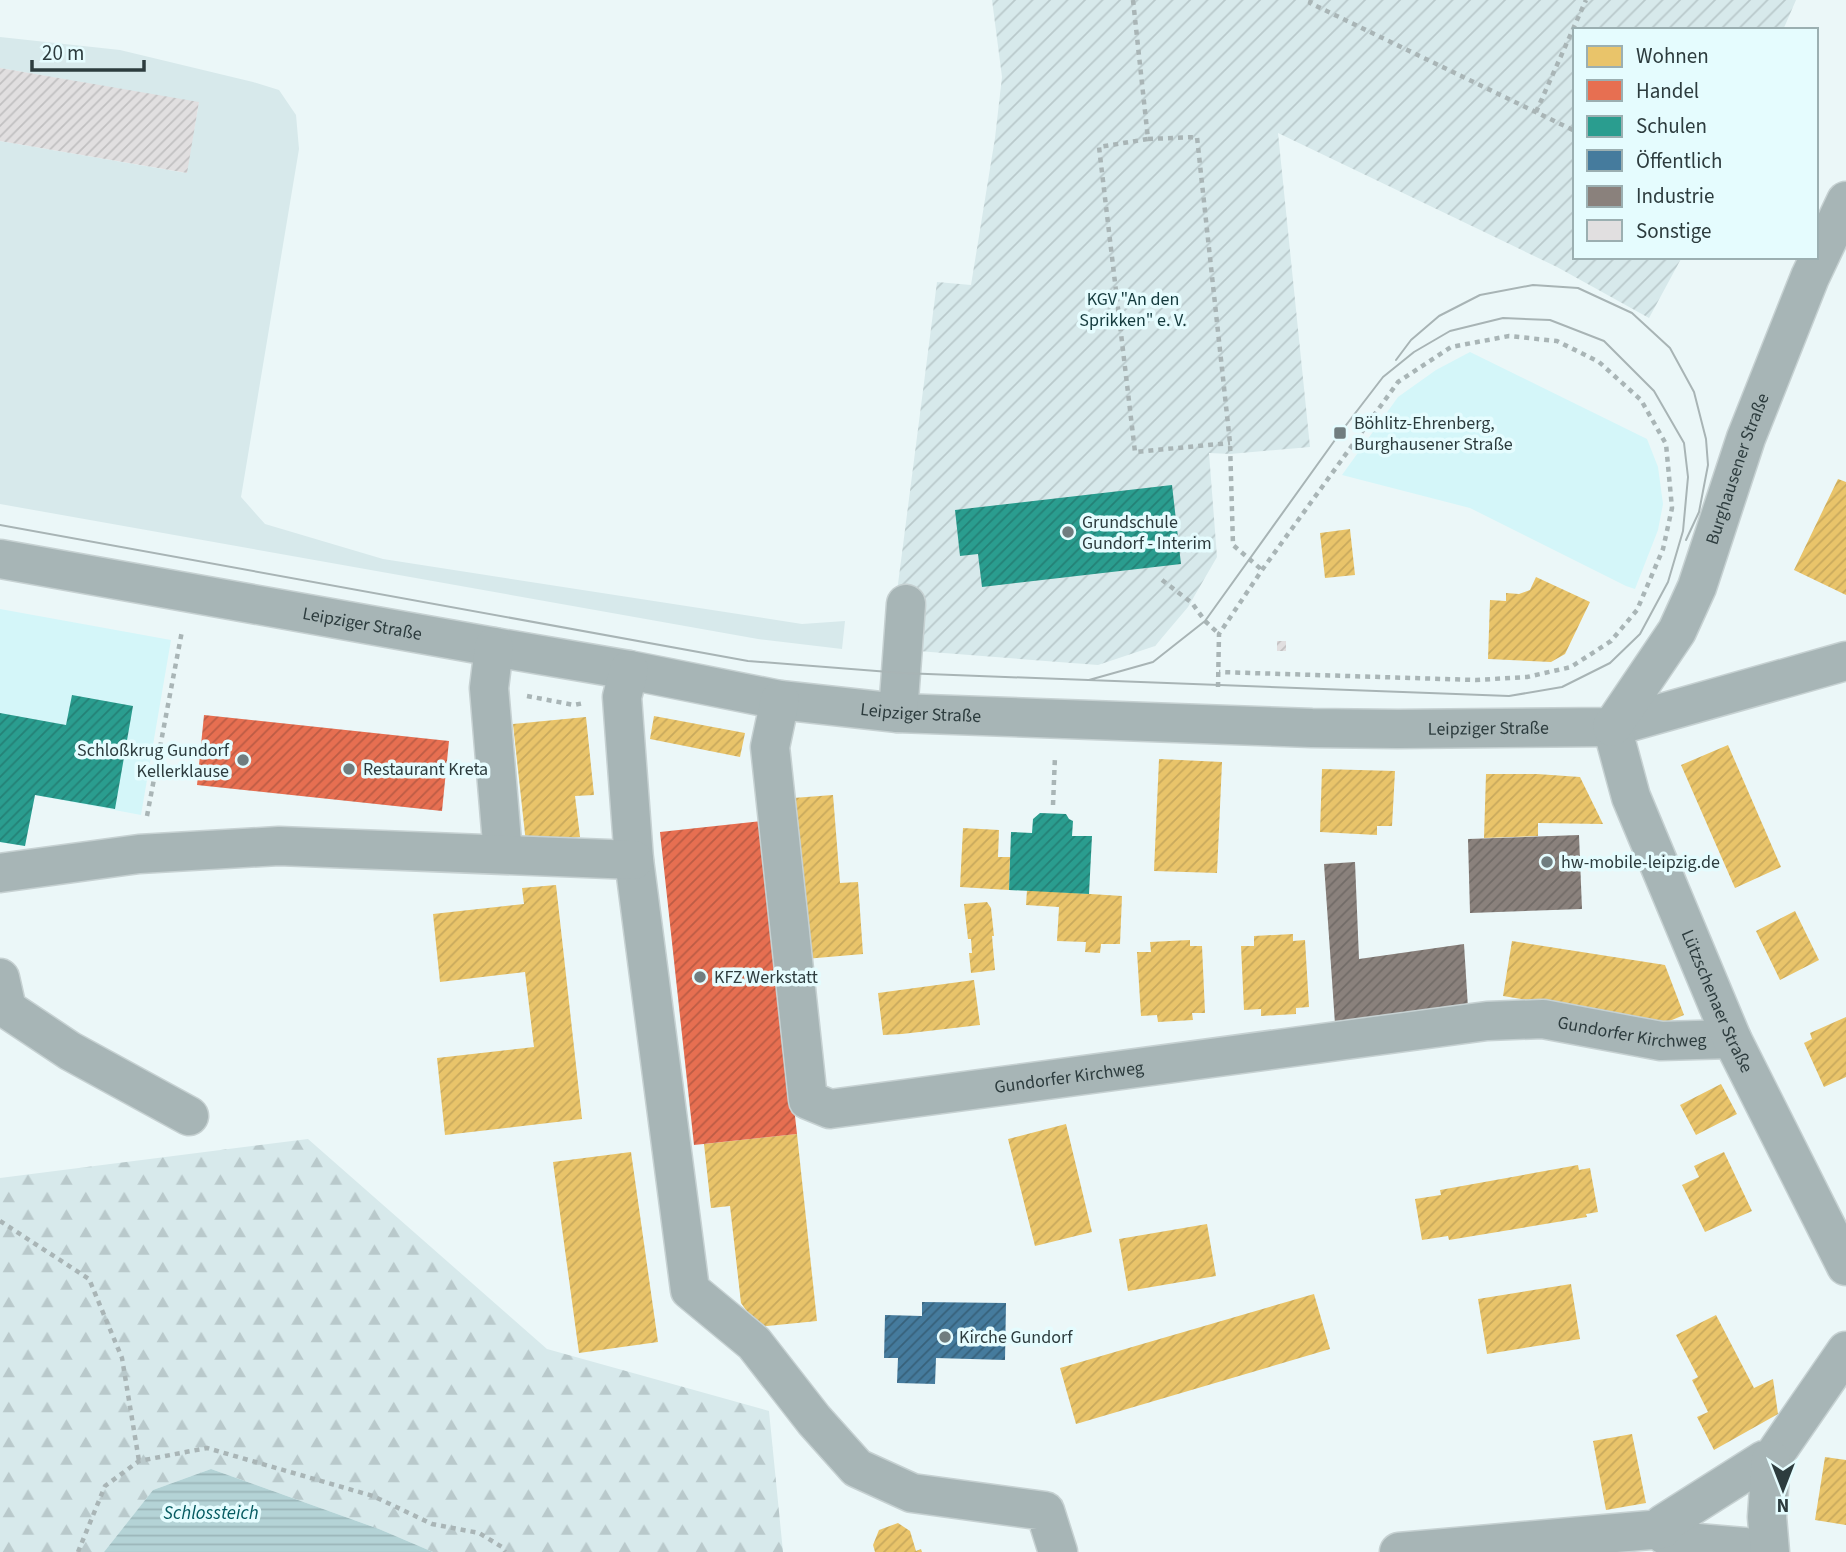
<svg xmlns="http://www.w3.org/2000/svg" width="1846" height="1552" viewBox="0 0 1846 1552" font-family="'Source Sans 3',sans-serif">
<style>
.built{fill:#d4f6f9}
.green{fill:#d7e9eb}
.forest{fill:url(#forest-firs)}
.garden{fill:url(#garden-furrows)}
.water{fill:url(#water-rules)}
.homes{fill:url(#homes-hatch)}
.shops{fill:url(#shops-hatch)}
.schools{fill:url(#schools-hatch)}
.public{fill:url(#public-hatch)}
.industry{fill:url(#industry-hatch)}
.building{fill:url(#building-hatch)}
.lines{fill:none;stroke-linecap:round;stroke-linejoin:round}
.minor-casing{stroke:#c6d1d2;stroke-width:41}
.path{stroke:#a9b5b6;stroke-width:4.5;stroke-dasharray:5 5;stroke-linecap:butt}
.minor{stroke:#a7b5b6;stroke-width:38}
.tram{stroke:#a8b4b5;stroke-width:2}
.poi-dot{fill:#707d7f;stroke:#e5fcfe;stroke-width:2.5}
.labels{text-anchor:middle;stroke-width:7;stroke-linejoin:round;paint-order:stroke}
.park-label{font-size:18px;fill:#143a3d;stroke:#e5fcfe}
.poi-label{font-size:18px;fill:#2d3c3e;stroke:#e5fcfe;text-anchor:start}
.street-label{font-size:18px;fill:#2d3c3e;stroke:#e5fcfe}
.water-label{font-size:19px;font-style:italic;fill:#065b61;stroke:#e5fcfe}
</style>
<defs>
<pattern id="forest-firs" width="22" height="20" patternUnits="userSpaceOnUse" patternTransform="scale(1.75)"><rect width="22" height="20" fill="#d7e9eb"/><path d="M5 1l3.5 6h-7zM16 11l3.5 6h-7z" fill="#b9c9cb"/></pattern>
<pattern id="garden-furrows" width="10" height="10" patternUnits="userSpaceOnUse" patternTransform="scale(1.75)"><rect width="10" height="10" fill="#d7e9eb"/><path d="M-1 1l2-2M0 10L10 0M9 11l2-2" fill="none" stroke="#b9c9cb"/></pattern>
<pattern id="water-rules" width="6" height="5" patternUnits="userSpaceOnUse" patternTransform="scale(1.75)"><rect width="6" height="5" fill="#b4d3d6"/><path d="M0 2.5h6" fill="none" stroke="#9bb6b9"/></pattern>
<pattern id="homes-hatch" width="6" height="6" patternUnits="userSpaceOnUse" patternTransform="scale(1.75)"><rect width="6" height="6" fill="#e9c46a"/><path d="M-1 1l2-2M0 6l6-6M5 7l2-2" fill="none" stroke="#c8a95d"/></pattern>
<pattern id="shops-hatch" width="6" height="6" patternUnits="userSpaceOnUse" patternTransform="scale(1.75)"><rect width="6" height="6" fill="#e76f51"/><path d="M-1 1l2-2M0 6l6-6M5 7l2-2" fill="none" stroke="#bc5c45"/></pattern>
<pattern id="schools-hatch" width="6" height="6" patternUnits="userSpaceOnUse" patternTransform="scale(1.75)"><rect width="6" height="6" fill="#2a9d8f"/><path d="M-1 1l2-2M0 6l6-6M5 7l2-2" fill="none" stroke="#248176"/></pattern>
<pattern id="public-hatch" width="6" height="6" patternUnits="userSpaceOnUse" patternTransform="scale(1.75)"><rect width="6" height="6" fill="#457b9d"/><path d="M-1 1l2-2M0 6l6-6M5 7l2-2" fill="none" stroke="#37617a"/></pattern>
<pattern id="industry-hatch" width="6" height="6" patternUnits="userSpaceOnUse" patternTransform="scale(1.75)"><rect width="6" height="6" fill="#8a817c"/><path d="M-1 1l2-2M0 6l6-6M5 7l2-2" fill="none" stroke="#716b67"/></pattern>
<pattern id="building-hatch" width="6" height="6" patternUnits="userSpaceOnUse" patternTransform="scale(1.75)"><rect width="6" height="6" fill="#e1dfe0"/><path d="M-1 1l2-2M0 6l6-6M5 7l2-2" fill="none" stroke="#c1c0c1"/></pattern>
</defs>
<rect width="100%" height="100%" fill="#ebf7f8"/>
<path class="built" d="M1470 352 1647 439 1658 467 1663 504 1658 530 1635 589 1626 586 1470 508 1342 475 1398 397 1436 370Z
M0 609 171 640 141 815 35 795 25 846 0 842Z"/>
<path class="green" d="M0 37 120 50 253 82 279 90 296 115 299 149 241 497 265 524 383 559 802 624 845 621 842 649 758 639 0 504V141L186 173 199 103 0 68Z"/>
<path class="forest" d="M308 1139 547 1349 769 1411 783 1552H433L379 1529 211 1469 153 1490 104 1552H0V1178Z"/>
<path class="garden" d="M992 0H1796L1783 30H1575V257H1682L1649 318 1557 267 1278 133 1310 447 1230 454 1209 453 1217 557 1188 607 1155 646 1098 665 892 649 898 584 937 282 971 285 995 138 1002 77Z"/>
<path class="water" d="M211 1469 379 1529 433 1552H104L153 1490Z"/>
<path class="homes" d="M1838 479 1846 482V595L1794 570Z
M1350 529 1355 575 1325 578 1320 533Z
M1536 577 1590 602 1565 654 1551 662 1488 659 1490 600 1506 601V593L1519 594 1530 590Z
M654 716 745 733 740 757 650 739Z
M586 717 594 795 575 796 580 837 526 843 513 724Z
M1728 745 1781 867 1735 888 1681 765Z
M1159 759 1222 762 1217 873 1154 871Z
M1322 769 1395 771 1392 826H1377V835L1320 832Z
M1486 774H1537L1580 777 1603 824 1538 823V836L1484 838Z
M833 795 840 883 858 882 863 954 805 959 793 798Z
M963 828 999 830 998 857H1010L1009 890 960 887Z
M556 885 582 1119 445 1135 437 1058 534 1047 525 972 440 982 433 914 524 904 522 888Z
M1027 890 1122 896 1120 944H1101L1100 953 1085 952 1086 942 1057 941 1059 907 1026 905Z
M987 902 991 908 994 936H992L995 970 971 973 969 953H972L971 939H968L964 904Z
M1795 911 1819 960 1780 980 1756 931Z
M1293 934V941L1305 940 1309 1007 1296 1008V1014L1261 1016V1009L1244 1010 1241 946H1254V936Z
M1190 940V946H1202L1205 1013H1192L1193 1020 1158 1022 1157 1015 1141 1016 1137 952H1151L1150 942Z
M1512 941 1665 965 1684 1015 1667 1022 1503 996Z
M974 980 980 1025 902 1034 883 1035 878 993Z
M1846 1017V1077L1824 1087 1804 1043 1812 1039 1810 1033Z
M1721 1084 1737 1114 1696 1135 1680 1105Z
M1066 1124 1092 1232 1035 1246 1008 1139Z
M797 1134 817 1321 758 1327 741 1303 730 1206 711 1208 704 1144Z
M631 1152 658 1342 579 1353 553 1162Z
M1724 1152 1752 1211 1705 1232 1682 1185 1699 1177 1694 1166Z
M1578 1165 1579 1170 1590 1168 1598 1212 1586 1214 1587 1217 1449 1240 1448 1236 1422 1240 1415 1199 1441 1195 1440 1190Z
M1207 1224 1216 1276 1128 1291 1119 1239Z
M1571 1284 1580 1339 1487 1354 1478 1299Z
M1314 1294 1330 1349 1076 1424 1060 1368Z
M1716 1315 1754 1388 1773 1379 1778 1414 1714 1450 1697 1417 1708 1412 1692 1380 1698 1377 1676 1335Z
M1632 1434 1646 1503 1606 1510 1593 1441Z
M1825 1457 1846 1460V1525L1815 1520Z
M898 1523 910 1531 916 1551 921 1549 922 1552H875L873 1545 879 1530Z"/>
<path class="shops" d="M204 715 449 741 442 811 197 785Z
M762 821 797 1134 694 1145 660 832Z"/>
<path class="schools" d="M1172 485 1181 564 982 587 978 554 960 556 955 510Z
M72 695 133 706 115 809 35 795 25 846 0 842V713L66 725Z
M1040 813 1066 814 1069 819 1073 821 1072 836H1092L1089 894 1009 890 1011 832 1032 833 1033 819Z"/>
<path class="public" d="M922 1302 1006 1303 1005 1360 936 1358 935 1384 897 1383 898 1358H884L885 1315 922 1316Z"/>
<path class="industry" d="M1579 835 1582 909 1470 913 1468 839Z
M1355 862 1359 959 1464 944 1468 1008 1335 1024 1324 864Z"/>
<path class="building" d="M0 68 199 102 187 173 0 141Z
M1277 641H1286V651H1277Z"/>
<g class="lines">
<g class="minor-casing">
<g id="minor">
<path id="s1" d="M0 559 494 647 629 670 780 700 898 713 1312 728 1398 729 1612 727 1846 661"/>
<path d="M494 647 489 688 503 854"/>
<path d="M629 670 622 697 634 860 690 1290 754 1343 814 1420 857 1468 912 1493 1045 1511 1058 1552"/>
<path id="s2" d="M780 700 770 747 808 1100 830 1109 1487 1021 1543 1019 1661 1041 1732 1039"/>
<path d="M898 713 906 604"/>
<path id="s3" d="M1612 727 1631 797 1732 1039 1846 1266"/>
<path id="s4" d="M1612 727 1677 631 1697 587 1746 438 1810 277 1846 201"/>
<path d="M0 873 139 854 279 846 634 860"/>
<path d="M0 978 7 1009 70 1051 189 1116"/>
<path d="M1662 1529 1665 1535 1686 1542 1744 1547 1758 1552"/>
<path d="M1399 1552 1662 1529 1663 1524 1764 1460H1771L1846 1351"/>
<path d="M1770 1552 1767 1517 1771 1460"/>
</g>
</g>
<path class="path" d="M1133 0 1148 139 1099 147 1135 452 1230 443
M1311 0 1310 3 1575 131
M1536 112 1586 0
M1148 139 1197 137 1230 443 1233 545 1262 570
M1162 580 1192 603 1205 621 1219 634
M1218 687 1219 634 1262 570 1398 382 1451 347 1509 336 1557 341 1599 362 1641 400 1666 444 1672 508 1663 549 1637 610 1611 641 1571 667 1527 677 1476 680 1219 672
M527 696 574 705 584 703
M1053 805 1055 756
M147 816 182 631
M0 1221 89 1279 122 1358 139 1461
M78 1552 105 1486 139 1461 207 1448 373 1496 432 1524 479 1533 502 1547 505 1552"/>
<use href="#minor" class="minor"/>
<path class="tram" d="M1396 360 1411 340 1439 316 1480 295 1533 285 1578 288 1632 313 1670 348 1694 392 1706 439 1708 465 1699 512 1686 540
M0 525 748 661 902 673 1509 696 1562 687 1610 663 1640 634 1668 582 1683 531 1688 477 1684 443 1654 391 1604 341 1550 320 1503 318 1450 331 1414 352 1383 377 1340 433 1205 621 1153 662 1089 680"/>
</g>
<g class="poi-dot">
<rect x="1333" y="426" width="14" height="14" rx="3.5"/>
<circle cx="1068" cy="532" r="7"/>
<circle cx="243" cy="760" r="7"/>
<circle cx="349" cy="769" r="7"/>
<circle cx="1547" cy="862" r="7"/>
<circle cx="700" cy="977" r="7"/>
<circle cx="945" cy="1337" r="7"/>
</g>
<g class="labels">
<g class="park-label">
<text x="1133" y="305">KGV "An den<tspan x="1133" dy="21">Sprikken" e. V.</tspan></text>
</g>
<g class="poi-label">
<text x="1354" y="429">Böhlitz-Ehrenberg,<tspan x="1354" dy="21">Burghausener Straße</tspan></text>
<text x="1082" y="528">Grundschule<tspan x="1082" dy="21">Gundorf - Interim</tspan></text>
<text x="229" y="756" text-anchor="end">Schloßkrug Gundorf<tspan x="229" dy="21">Kellerklause</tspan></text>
<text x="363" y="775">Restaurant Kreta</text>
<text x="1561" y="868">hw-mobile-leipzig.de</text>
<text x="714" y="983">KFZ Werkstatt</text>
<text x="959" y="1343">Kirche Gundorf</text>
</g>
<g class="street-label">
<text dy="6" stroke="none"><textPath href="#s4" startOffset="289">Burghausener Straße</textPath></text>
<text dy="6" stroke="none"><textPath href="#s1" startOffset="368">Leipziger Straße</textPath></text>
<text dy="6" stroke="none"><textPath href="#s1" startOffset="934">Leipziger Straße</textPath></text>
<text dy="6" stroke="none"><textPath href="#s1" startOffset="1502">Leipziger Straße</textPath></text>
<text dy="6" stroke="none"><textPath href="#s3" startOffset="294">Lützschenaer Straße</textPath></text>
<text dy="6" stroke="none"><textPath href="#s2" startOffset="1236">Gundorfer Kirchweg</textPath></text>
<text dy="6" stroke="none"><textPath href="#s2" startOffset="668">Gundorfer Kirchweg</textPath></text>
</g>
<g class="water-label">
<text x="211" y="1519">Schlossteich</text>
</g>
</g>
<rect x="1573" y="28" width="245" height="231" fill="#e5fcfe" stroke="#9bafb1" stroke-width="2"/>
<rect x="1587" y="46" width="35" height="21" fill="#e9c46a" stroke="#9bafb1" stroke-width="2"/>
<text x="1636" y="63" font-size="21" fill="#2d3c3e">Wohnen</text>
<rect x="1587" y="80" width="35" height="21" fill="#e76f51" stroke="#9bafb1" stroke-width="2"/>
<text x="1636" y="98" font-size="21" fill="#2d3c3e">Handel</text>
<rect x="1587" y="116" width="35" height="21" fill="#2a9d8f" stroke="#9bafb1" stroke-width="2"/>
<text x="1636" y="133" font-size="21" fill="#2d3c3e">Schulen</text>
<rect x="1587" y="150" width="35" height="21" fill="#457b9d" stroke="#9bafb1" stroke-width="2"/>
<text x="1636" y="168" font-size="21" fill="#2d3c3e">Öffentlich</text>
<rect x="1587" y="186" width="35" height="21" fill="#8a817c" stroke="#9bafb1" stroke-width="2"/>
<text x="1636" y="203" font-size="21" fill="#2d3c3e">Industrie</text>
<rect x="1587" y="220" width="35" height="21" fill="#e1dfe0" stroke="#9bafb1" stroke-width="2"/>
<text x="1636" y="238" font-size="21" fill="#2d3c3e">Sonstige</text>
<g transform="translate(1783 1489) rotate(180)" stroke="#e5fcfe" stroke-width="5" paint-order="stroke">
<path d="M0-5L12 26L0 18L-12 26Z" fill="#2d3c3e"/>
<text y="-10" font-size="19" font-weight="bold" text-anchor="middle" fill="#2d3c3e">N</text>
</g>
<path d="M32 60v10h112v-10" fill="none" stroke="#2d3c3e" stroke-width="3.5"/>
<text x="42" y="60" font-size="21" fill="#2d3c3e" stroke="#e5fcfe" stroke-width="5" paint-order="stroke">20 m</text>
</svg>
